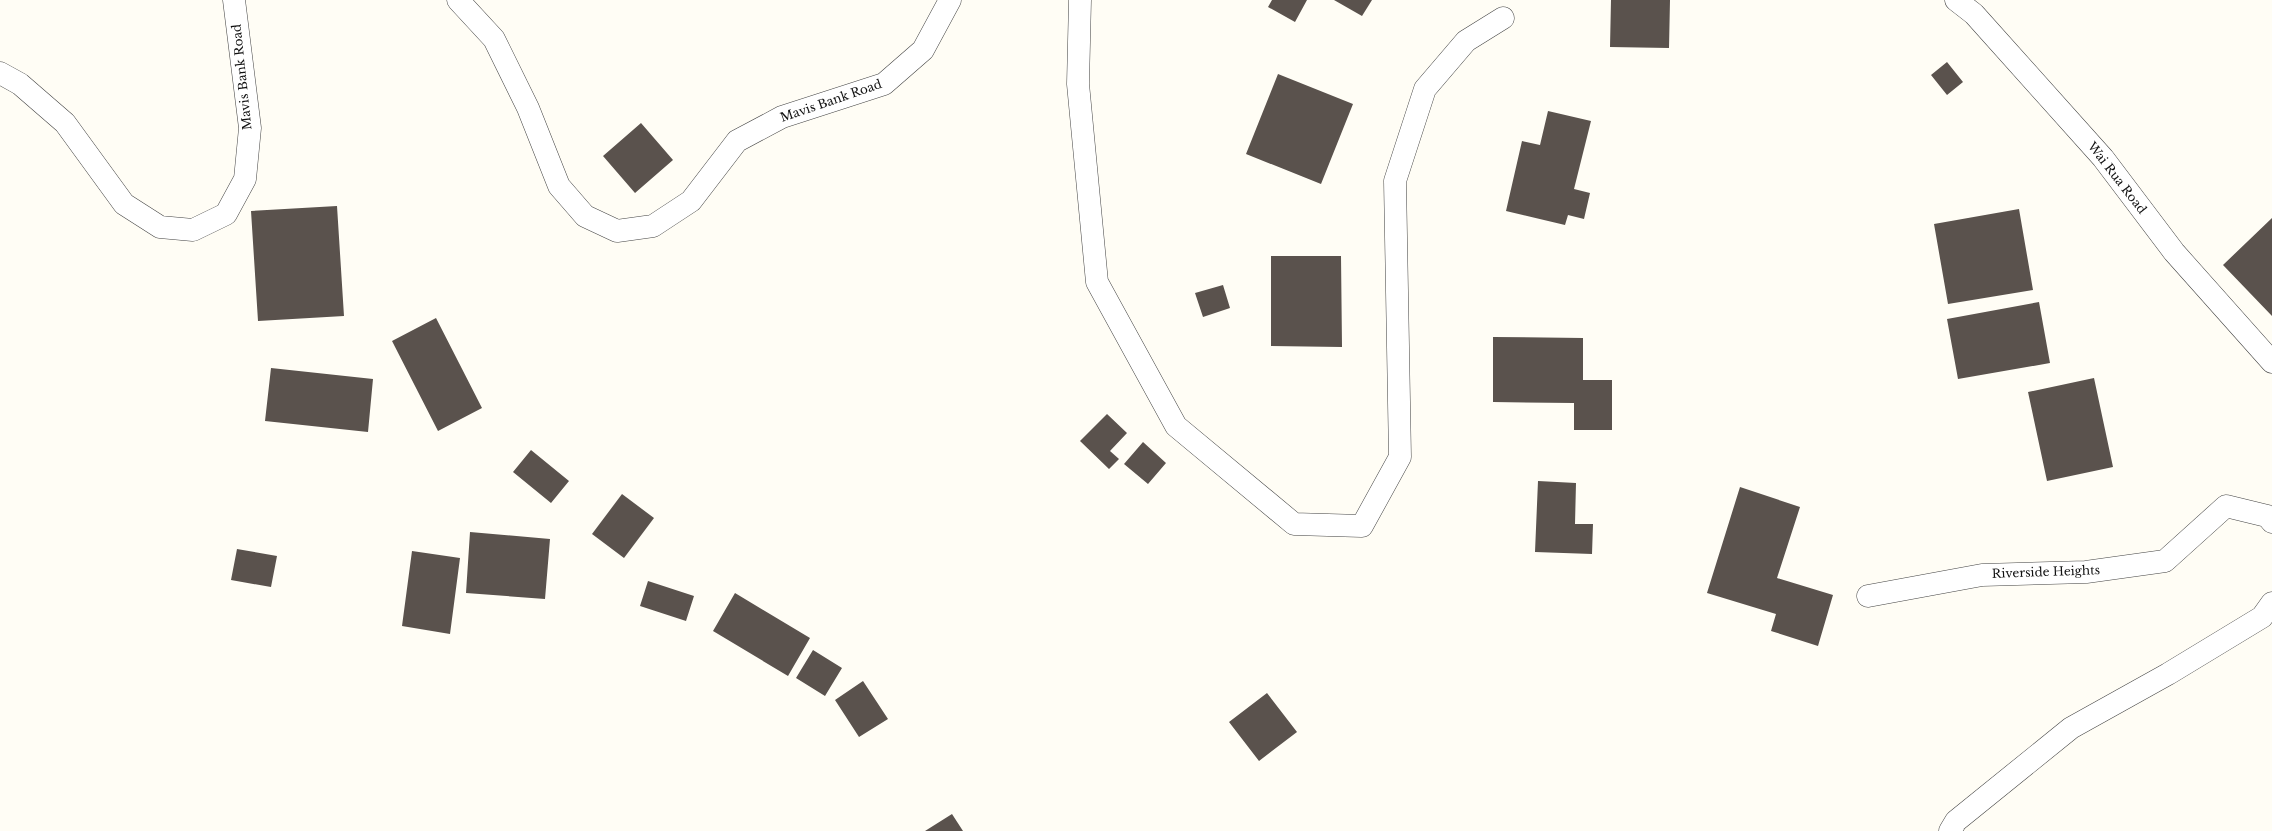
<svg xmlns="http://www.w3.org/2000/svg" width="2272" height="831" viewBox="0 0 2272 831" font-family="'Libre Baskerville',serif">
<style>
.building{fill:#5a524d}
.lines{fill:none;stroke-linecap:round;stroke-linejoin:round}
.minor-casing{stroke:#444;stroke-width:23}
.minor{stroke:#fff;stroke-width:22}
.labels{text-anchor:middle;stroke-width:4;stroke-linejoin:round;paint-order:stroke}
.street-label{font-size:12px;fill:#111;stroke:#fff}
</style>
<rect width="100%" height="100%" fill="#fffdf5"/>
<path class="building" d="M1272 0H1307L1295 22 1268 7Z
M1334 0H1372L1362 16Z
M1611 0H1670L1669 48 1610 47Z
M1947 62 1963 82 1947 95 1931 75Z
M1278 74 1353 104 1321 184 1246 154Z
M1548 111 1591 121 1574 189 1590 193 1584 219 1568 215 1565 225 1506 211 1522 141 1540 145Z
M641 123 673 160 635 193 603 156Z
M337 206 344 316 258 321 251 211Z
M2019 209 2033 290 1948 304 1934 224Z
M2272 218V316L2223 265Z
M1271 256H1341L1342 347 1271 346Z
M1223 285 1230 308 1203 317 1195 293Z
M2039 302 2050 363 1958 379 1947 319Z
M436 318 482 408 438 431 392 341Z
M1493 337 1583 338V380H1612V430H1574V403L1493 402Z
M271 368 373 379 368 432 265 421Z
M2094 378 2113 467 2047 481 2028 392Z
M1107 414 1127 433 1110 451 1119 459 1109 469 1080 441Z
M1143 442 1166 463 1148 484 1124 464Z
M531 450 569 481 551 503 513 472Z
M1538 481 1576 483 1575 524H1593L1592 554 1535 552Z
M1740 487 1800 507 1777 578 1833 595 1818 646 1771 631 1776 614 1707 593Z
M622 494 654 518 624 558 592 534Z
M470 532 550 539 545 599 466 593Z
M237 549 277 556 271 587 231 580Z
M412 551 460 558 450 634 402 626Z
M648 581 694 596 686 621 640 606Z
M735 593 810 638 788 676 713 631Z
M813 650 842 668 825 696 796 678Z
M863 681 888 719 859 737 835 700Z
M1267 693 1297 732 1259 761 1229 722Z
M952 814 963 831H925Z"/>
<g class="lines">
<g class="minor-casing">
<path id="minor" d="M458 0 494 39 528 108 559 186 585 216 617 231 653 226 691 201 737 141 782 117 884 84 923 50 950 0
M1080 0 1078 84 1097 282 1176 426 1294 524 1362 526 1400 457 1395 181 1425 89 1466 41 1503 18
M1956 0 1974 14 2103 158 2174 252 2272 362
M0 73 20 84 65 123 124 204 160 227 193 230 226 214 245 179 250 128 234 0
M1868 596 1982 575 2086 572 2165 561 2226 506 2267 516 2272 522
M1950 831 1956 821 2071 728 2168 674 2262 617 2272 603"/>
</g>
<use href="#minor" class="minor"/>
</g>
<g class="labels">
<g class="street-label">
<text transform="translate(242 77) rotate(-96)" y="4">Mavis Bank Road</text>
<text transform="translate(831 101) rotate(-19)" y="4">Mavis Bank Road</text>
<text transform="translate(2117 178) rotate(52)" y="4">Wai Rua Road</text>
<text transform="translate(2046 572) rotate(-2)" y="4">Riverside Heights</text>
</g>
</g>
</svg>
